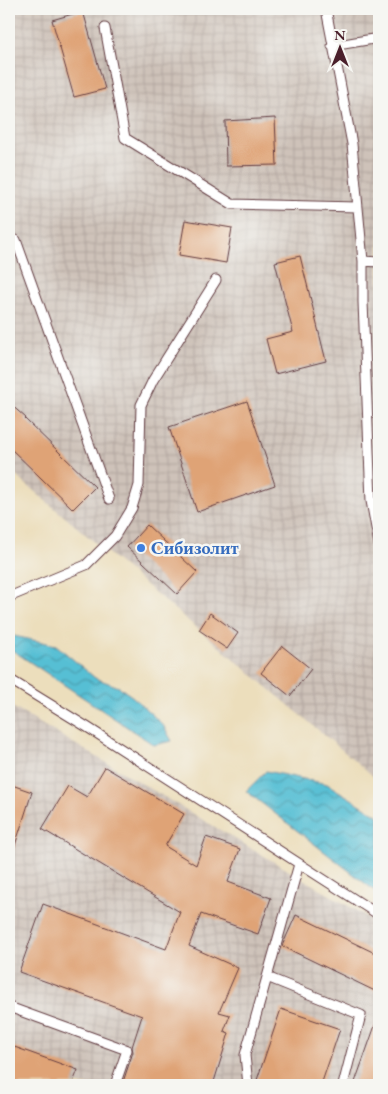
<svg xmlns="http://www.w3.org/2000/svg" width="388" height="1094" viewBox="0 0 388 1094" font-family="'EB Garamond',serif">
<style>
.industrial{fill:url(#industrial-grid)}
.water{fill:url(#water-waves);stroke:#506f80}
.building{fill:#dfa376}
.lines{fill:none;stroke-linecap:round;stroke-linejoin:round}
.lane-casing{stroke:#623c41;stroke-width:11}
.lane{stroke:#fff;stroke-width:9}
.shop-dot{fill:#3f7fe0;stroke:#f6f6f2;stroke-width:2}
.labels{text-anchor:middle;stroke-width:5;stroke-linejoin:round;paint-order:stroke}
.shop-label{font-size:18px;font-weight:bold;fill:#366cbe;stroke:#f6f6f2;text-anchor:start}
</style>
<defs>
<pattern id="industrial-grid" width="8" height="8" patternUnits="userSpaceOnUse" patternTransform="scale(1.25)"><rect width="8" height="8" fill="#cec2b9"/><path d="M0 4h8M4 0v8" fill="none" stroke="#b2a69f"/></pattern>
<pattern id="water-waves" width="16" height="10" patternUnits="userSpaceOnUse" patternTransform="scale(1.25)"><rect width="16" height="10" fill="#57bfd4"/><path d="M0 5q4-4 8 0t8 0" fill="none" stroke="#4a9bac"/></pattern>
</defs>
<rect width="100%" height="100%" fill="#f6f6f2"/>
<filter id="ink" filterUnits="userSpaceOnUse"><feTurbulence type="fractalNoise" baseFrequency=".02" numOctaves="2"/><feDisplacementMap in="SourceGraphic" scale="10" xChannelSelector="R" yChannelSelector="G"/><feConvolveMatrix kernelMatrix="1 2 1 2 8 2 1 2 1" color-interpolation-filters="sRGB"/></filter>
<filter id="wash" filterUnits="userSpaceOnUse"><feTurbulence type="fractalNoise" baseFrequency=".0096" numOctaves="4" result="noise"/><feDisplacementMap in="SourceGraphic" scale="20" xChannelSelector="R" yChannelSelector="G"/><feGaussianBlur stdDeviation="1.12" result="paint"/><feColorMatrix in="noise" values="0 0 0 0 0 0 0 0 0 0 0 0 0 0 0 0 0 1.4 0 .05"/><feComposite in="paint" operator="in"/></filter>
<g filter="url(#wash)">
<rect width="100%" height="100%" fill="#ecdebc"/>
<path class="industrial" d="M9 9H379V781L9 470Z
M9 705 379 924V1085H9Z"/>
<path class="water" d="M9 635 56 645 95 678 119 687 133 697 163 725 172 741 154 745 9 648Z
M266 771 327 784 379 816V894L246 791Z"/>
<g id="blocks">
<path class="building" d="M83 11 105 89 74 97 52 20Z
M275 118 277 165 226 166 225 121Z
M185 220 232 228 226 263 179 255Z
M300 256 326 361 275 374 266 339 293 332 275 262Z
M247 401 275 485 197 512 169 427Z
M9 403 26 418 25 419 95 487 73 509 9 447Z
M147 525 197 572 177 594 127 547Z
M210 613 238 633 227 649 199 630Z
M282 646 311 669 290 696 261 673Z
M105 767 184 814 165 846 196 865 206 837 240 849 228 882 271 898 258 934 201 914 189 946 238 968 219 1012 230 1015 224 1031 229 1033 213 1085H122L133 1052 132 1047 142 1016 19 972 43 904 166 949 180 912 42 829 68 786 87 797Z
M9 784 32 792 12 855H9Z
M296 915 379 955V993L282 946Z
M281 1009 340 1029 321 1085H272L257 1080Z
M377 1020H379V1085H354Z
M9 1045 78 1070 72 1085H9Z"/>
</g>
</g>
<g filter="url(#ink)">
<use href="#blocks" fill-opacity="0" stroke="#623c41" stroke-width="1"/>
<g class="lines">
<g class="lane-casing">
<path id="lane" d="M326 9 352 144 363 261V302L371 501 379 544
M105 28 125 138 232 204 358 207
M332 46 379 38
M9 243 16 240 109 499
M363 261 379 262
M9 597 86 565 115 536 132 508 139 485 141 405 153 380 216 280
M9 679 87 727 379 915
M267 977 361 1015 343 1085
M9 1007 127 1050 115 1085
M248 1085 245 1055 299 864"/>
</g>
<use href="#lane" class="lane"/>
</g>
</g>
<circle class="shop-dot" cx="141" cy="548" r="5"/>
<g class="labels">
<g class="shop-label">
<text x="151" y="554">Сибизолит</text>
</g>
</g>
<rect width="388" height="1094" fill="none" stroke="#f6f6f2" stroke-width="30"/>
<g transform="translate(340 48)" stroke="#f6f6f2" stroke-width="4" paint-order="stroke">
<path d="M0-4L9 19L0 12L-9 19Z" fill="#4a1f2b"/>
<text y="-8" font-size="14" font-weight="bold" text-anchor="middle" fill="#4a1f2b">N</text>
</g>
</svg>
